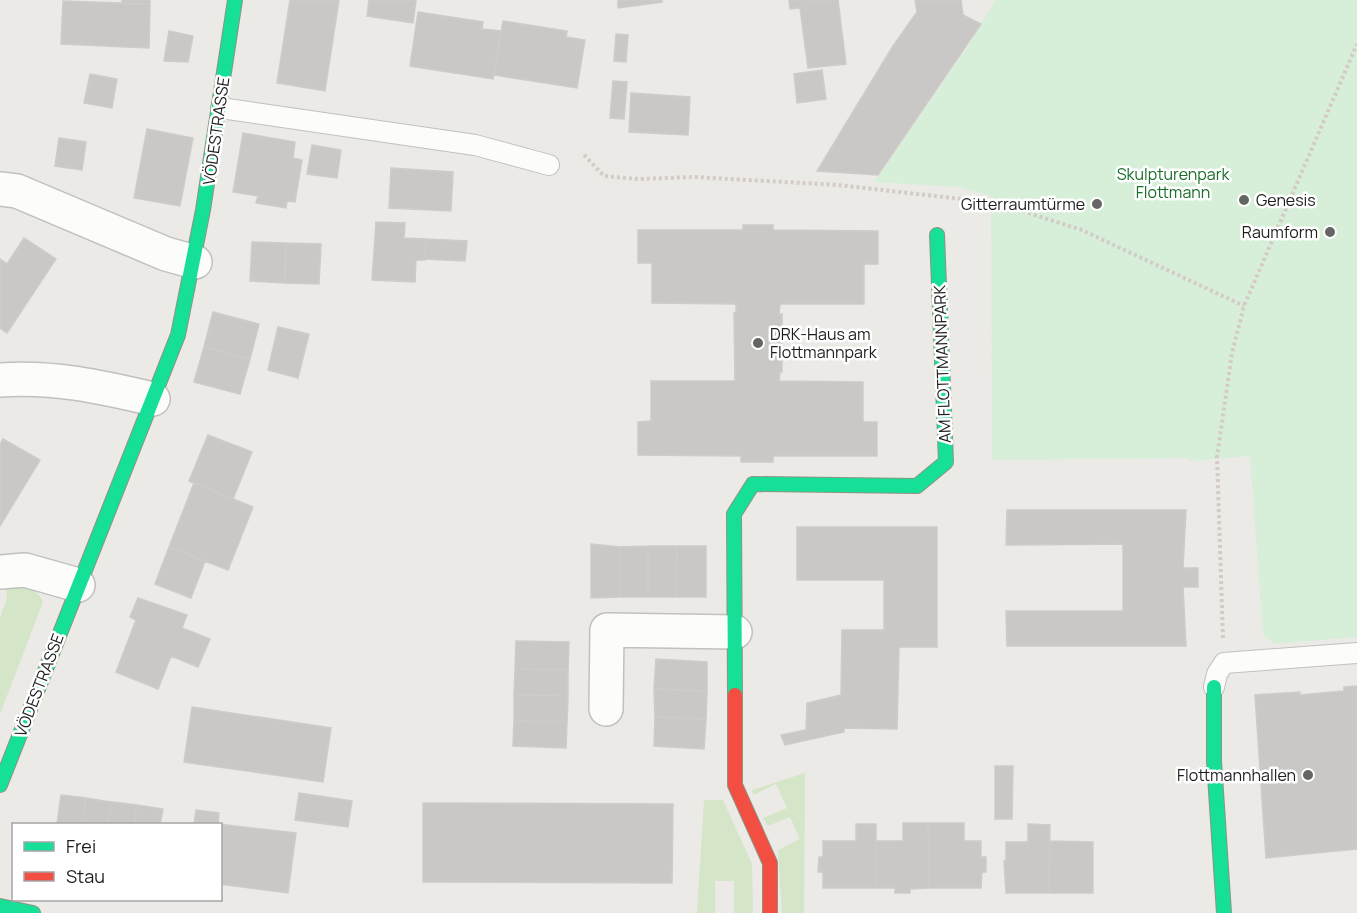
<svg xmlns="http://www.w3.org/2000/svg" width="1357" height="913" viewBox="0 0 1357 913" font-family="Manrope,sans-serif">
<style>
.grass{fill:#d5e5c8}
.park{fill:#d7eed9}
.building{fill:#c9c8c6;stroke:#ceccc8;stroke-width:1.5}
.lines{fill:none;stroke-linecap:round;stroke-linejoin:round}
.lane-casing{stroke:#c1c0be;stroke-width:22}
.street-casing{stroke:#c1c0be;stroke-width:36}
.fast-casing{stroke:#8f9380;stroke-width:16}
.jam-casing{stroke:#8f9380;stroke-width:16}
.path{stroke:#d4cac7;stroke-width:4;stroke-dasharray:3 3;stroke-linecap:butt}
.lane{stroke:#fcfcfb;stroke-width:20}
.street{stroke:#fcfcfb;stroke-width:33}
.fast{stroke:#16e098;stroke-width:14}
.jam{stroke:#f24e42;stroke-width:14}
.poi-dot{fill:#656563;stroke:#fff;stroke-width:2}
.labels{text-anchor:middle;stroke-width:5;stroke-linejoin:round;paint-order:stroke}
.street-label{font-size:16px;fill:#1d1d1d;stroke:#fff}
.park-label{font-size:16px;fill:#196d29;stroke:#fff}
.poi-label{font-size:16px;fill:#1d1d1d;stroke:#fff;text-anchor:end}
</style>
<rect width="100%" height="100%" fill="#ebeae6"/>
<path class="grass" d="M6 587C23 587 36 585 43 602L0 714V617L7 599Z
M805 773 804 913H782L778 850 800 839 790 817 768 826 763 818 787 808 776 784 753 795 752 790Z
M704 800H723L752 864 753 913H734V881H715V913H697Z"/>
<path class="park" d="M995 0H1357V637L1274 644 1263 635 1250 456 1190 461 1189 458 992 460 991 196 960 187 874 182 969 45Z"/>
<path class="building" d="M122 0H150V4H122Z
M290 0H339L325 91 277 83Z
M369 0H416L413 23 367 16Z
M618 0H662V2L618 8Z
M789 0H838L846 64 808 68 800 8 790 9Z
M915 0H961L963 15 981 24 878 175 817 171 893 46 917 12Z
M63 1 150 4 149 48 61 44Z
M418 12 483 22 482 29 501 31 493 79 410 66Z
M503 21 567 31 566 37 585 40 577 88 494 75Z
M169 31 193 36 188 62 164 61Z
M616 34 628 35 626 62 614 61Z
M822 70 826 99 797 103 794 74Z
M90 74 117 79 112 108 84 103Z
M613 81 627 82 624 119 610 118Z
M631 93 690 97 688 135 629 132Z
M147 129 193 138 180 206 134 198Z
M243 133 295 142 293 158 302 160 295 202 287 201 286 208 256 203 258 196 233 192Z
M59 138 86 142 82 170 55 166Z
M312 145 341 150 337 178 307 174Z
M391 168 453 172 451 211 389 208Z
M376 222 405 223 404 238 426 239 425 260H416L415 282 372 280Z
M743 225H773V230L878 231V264H864V304H780L779 314H782V372H780L779 381 863 382V422H877V456H773V462H741V456L638 455V422L651 421V381H735L734 313H736V304L652 303V263H638V230H743Z
M24 238 56 259 7 333 0 328V259L7 264Z
M426 239 467 241 465 261 425 259Z
M252 242 286 243 285 283 250 281Z
M286 243 321 244 319 284 285 283Z
M213 312 259 324 250 359 204 347Z
M278 327 309 334 298 378 268 370Z
M204 347 250 359 240 394 194 382Z
M208 435 252 452 233 499 189 481Z
M3 439 40 460 0 526V445Z
M194 483 253 507 228 570 169 547Z
M1007 510H1186L1183 568H1198V587H1183L1186 646H1007L1006 611H1123V544L1006 545Z
M797 527H937V647H899L897 729 844 728V732L785 745 781 735 806 730 807 703 841 695 842 630H884V580H797Z
M591 544 620 547V597L591 598Z
M648 546V597H620V547Z
M648 546H677L676 597H648Z
M677 546H706V597H676Z
M169 547 205 561 191 598 155 584Z
M138 598 187 615 182 628 210 639 198 667 171 656 158 689 116 672 136 620 130 617Z
M516 641 569 642 568 670 515 669Z
M656 659 707 662V691L654 689Z
M515 669 568 670V696L514 695Z
M1357 686V849L1266 858 1255 695 1300 692V695L1344 691V687Z
M654 689 707 691 706 719 655 717Z
M514 695 568 696 567 722 514 721Z
M192 707 331 728 323 782 184 762Z
M655 717 706 719 704 749 654 746Z
M514 721 567 722 566 748 513 746Z
M995 766H1013L1012 819H995Z
M299 793 352 801 348 827 295 820Z
M61 795 86 798 82 824H57Z
M86 798 112 802 108 824H82Z
M112 802 137 805 134 824H108Z
M423 803 673 804 672 883 423 882Z
M137 805 163 809 160 824H134Z
M196 810 219 813 218 824 296 833 288 893 220 884V824H194Z
M903 823H928L929 888 910 889V893H895V888H876V841H903Z
M928 823H964V841H981V857H986V872H982L981 888H929Z
M856 824H876V888H823V872H818L819 857H823V841H856Z
M1028 824 1050 825 1049 893H1006L1004 861H1006V842H1028Z
M1050 841 1093 842V893H1049Z"/>
<g class="lines">
<g class="lane-casing">
<path id="lane" d="M221 108 475 145 549 165
M1214 687 1217 674 1224 663 1357 653"/>
</g>
<g class="street-casing">
<path id="street" d="M0 189 17 191 166 254 195 262
M0 380C53 376 102 387 153 399
M0 572 25 570 78 585
M606 709 607 630 735 632"/>
</g>
<g class="fast-casing">
<path id="fast" d="M1214 687V761L1224 913
M735 695 734 514 753 484 917 486 946 462 937 235
M0 785 178 335 203 210 235 0
M0 906 33 913"/>
</g>
<g class="jam-casing">
<path id="jam" d="M735 695V785L770 863V913"/>
</g>
<path class="path" d="M584 155 604 176 638 179 694 177 838 185 997 203 1082 230 1244 306
M1223 638 1217 457 1232 353 1244 306 1357 44"/>
<use href="#lane" class="lane"/>
<use href="#street" class="street"/>
<use href="#fast" class="fast"/>
<use href="#jam" class="jam"/>
</g>
<g class="poi-dot">
<circle cx="1244" cy="200" r="6"/>
<circle cx="1097" cy="204" r="6"/>
<circle cx="1330" cy="232" r="6"/>
<circle cx="758" cy="343" r="6"/>
<circle cx="1308" cy="775" r="6"/>
</g>
<g class="labels">
<g class="street-label">
<text transform="translate(216 131) rotate(-82)" y="6">VÖDESTRASSE</text>
<text transform="translate(942 364) rotate(-92)" y="6">AM FLOTTMANNPARK</text>
<text transform="translate(39 685) rotate(-69)" y="6">VÖDESTRASSE</text>
</g>
<g class="park-label">
<text x="1173" y="180">Skulpturenpark<tspan x="1173" dy="18">Flottmann</tspan></text>
</g>
<g class="poi-label">
<text x="1256" y="206" text-anchor="start">Genesis</text>
<text x="1085" y="210">Gitterraumtürme</text>
<text x="1318" y="238">Raumform</text>
<text x="770" y="340" text-anchor="start">DRK-Haus am<tspan x="770" dy="18">Flottmannpark</tspan></text>
<text x="1296" y="781">Flottmannhallen</text>
</g>
</g>
<rect x="12" y="823" width="210" height="78" fill="#ffffff" stroke="#a5a5a5" stroke-width="1.5"/>
<rect x="24" y="842" width="30" height="9" fill="#16e098" stroke="#a5a5a5" stroke-width="1.5"/>
<text x="66" y="853" font-size="18" fill="#1d1d1d">Frei</text>
<rect x="24" y="872" width="30" height="9" fill="#f24e42" stroke="#a5a5a5" stroke-width="1.5"/>
<text x="66" y="883" font-size="18" fill="#1d1d1d">Stau</text>
</svg>
